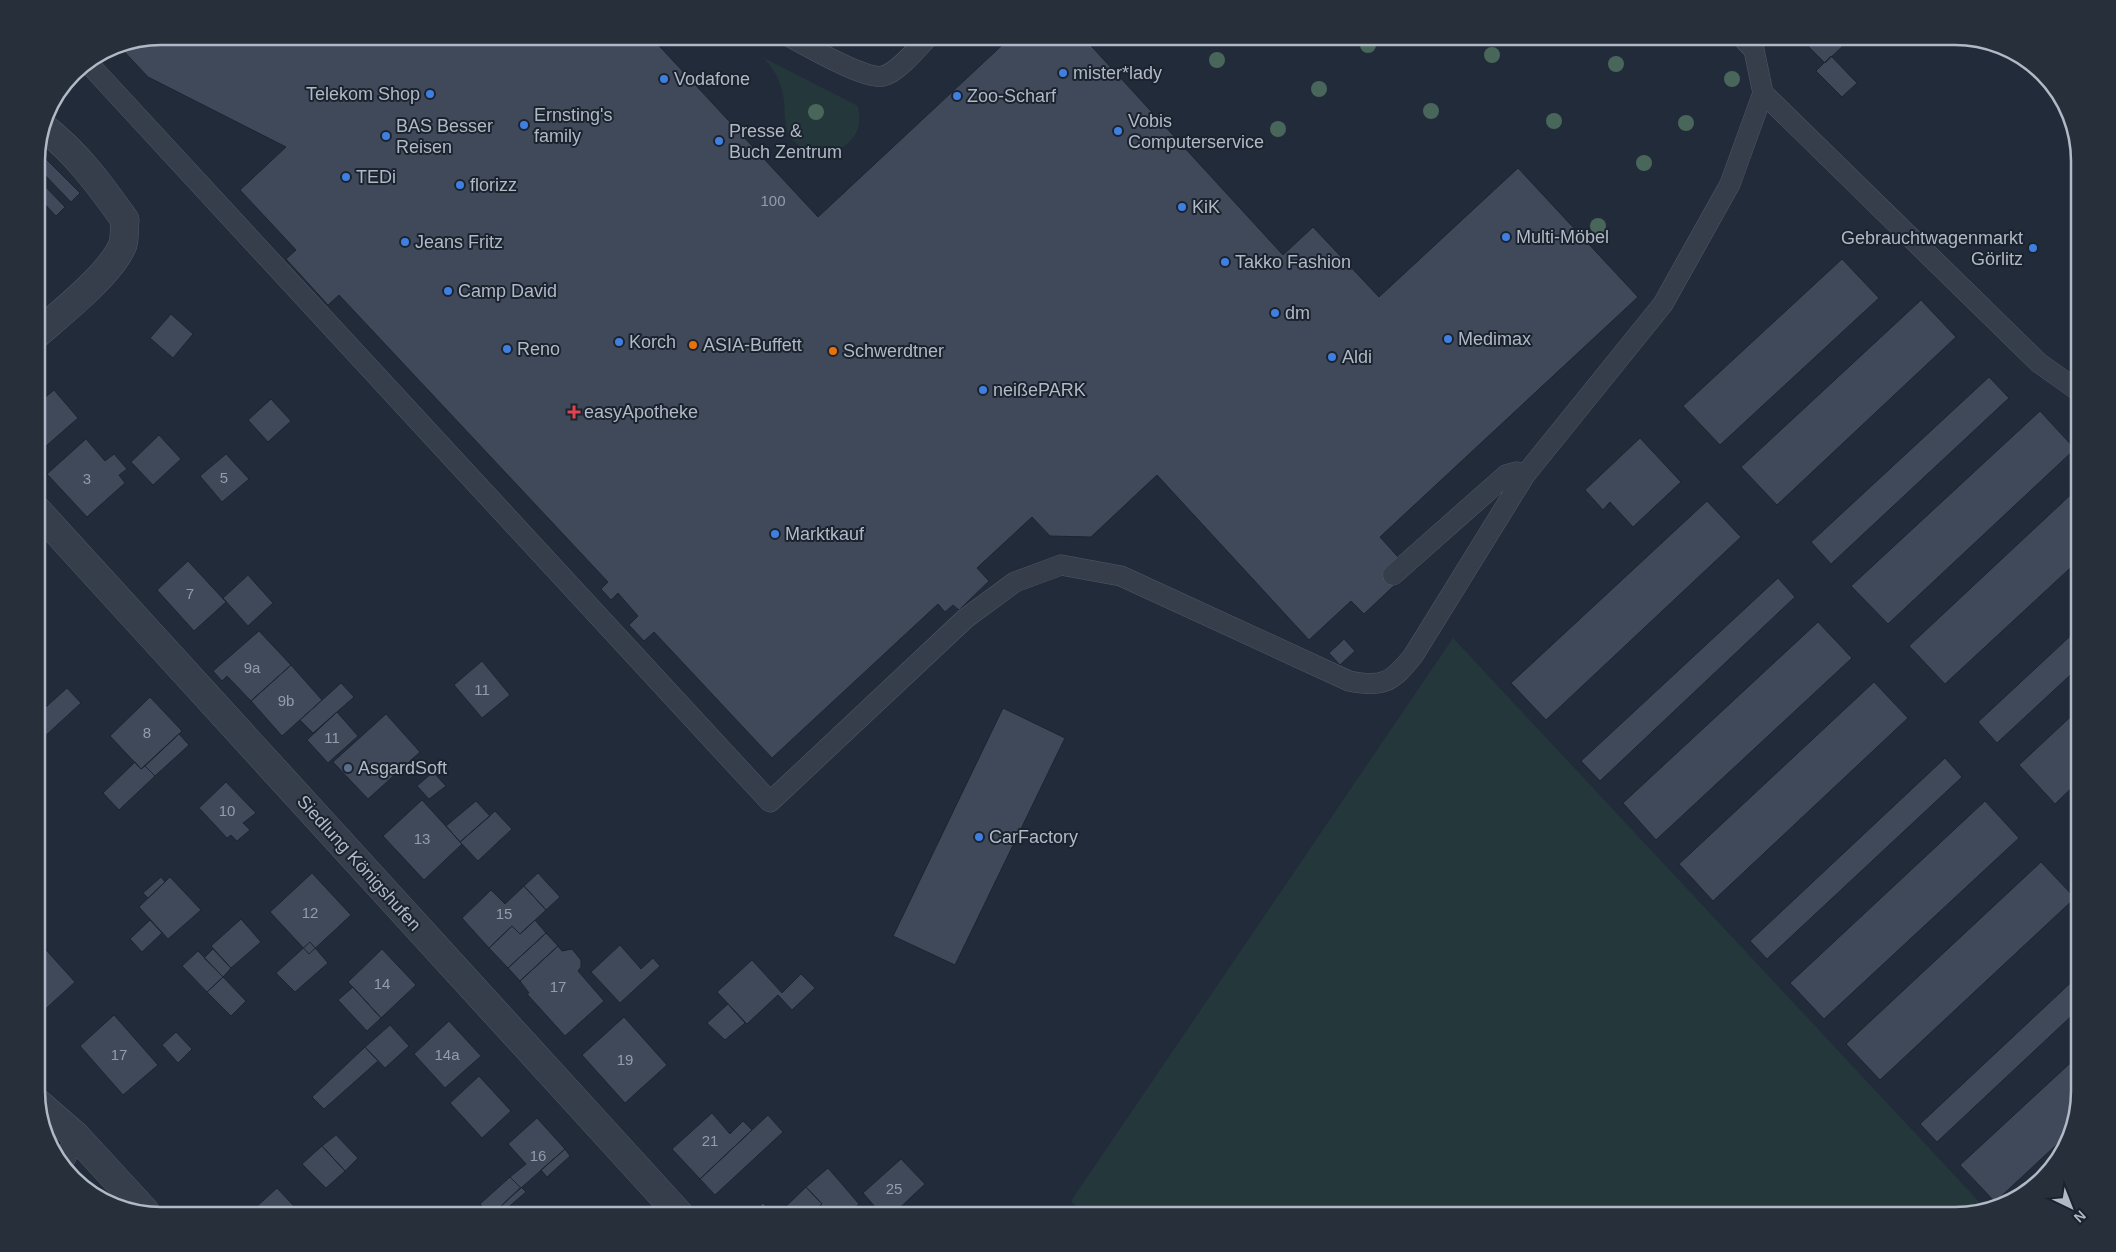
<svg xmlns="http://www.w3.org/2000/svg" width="2116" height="1252" viewBox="0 0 2116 1252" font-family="Helvetica,sans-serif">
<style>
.green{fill:#24373b}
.building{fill:#3f4959;stroke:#1d2531}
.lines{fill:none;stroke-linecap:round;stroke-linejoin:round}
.service-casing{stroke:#515865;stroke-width:21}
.minor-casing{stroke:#515865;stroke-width:29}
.service{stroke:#363d4b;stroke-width:20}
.minor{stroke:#363d4b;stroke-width:28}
.tree{fill:#49665b}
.shop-dot{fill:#3f7fe0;stroke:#1b232f;stroke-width:2}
.food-dot{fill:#e8710a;stroke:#1b232f;stroke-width:2}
.health-dot{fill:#e0444e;stroke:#1b232f;stroke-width:2}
.service-dot{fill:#5c6f8a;stroke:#1b232f;stroke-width:2}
.labels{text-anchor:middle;stroke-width:4;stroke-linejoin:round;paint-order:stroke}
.number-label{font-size:15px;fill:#949cab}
.poi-label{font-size:18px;fill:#b1b8c6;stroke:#1b232f;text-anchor:start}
.street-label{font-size:18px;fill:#b1b8c6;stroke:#1b232f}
.rim{fill:none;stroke:#b1b8c6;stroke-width:2.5}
</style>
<rect width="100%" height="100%" fill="#222b3a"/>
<path class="green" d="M764 58 858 106C860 119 861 128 852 139 846 146 836 152 826 153 810 155 792 145 787 129 783 115 786 101 781 87 778 76 771 67 764 58Z
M1453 638 1985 1208 1955 1216H1086L1071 1201Z"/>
<path class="building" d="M161 36H650L818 217 1012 36H1082L1283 255 1313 227 1379 297 1518 168 1638 297 1380 537 1398 557 1399 581 1364 614 1351 601 1309 640 1157 475 1091 537 1050 536 1032 517 977 568 989 581 959 610 953 605 945 612 938 604 772 758 654 632 644 641 629 625 638 616 618 593 611 600 601 589 608 582 339 295 328 305 286 259 296 250 240 190 286 147 148 77 118 45Z
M1798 36H1841L1847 42 1825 63Z
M1831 56 1857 83 1842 97 1816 71Z
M37 150 80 193 71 202 37 167Z
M37 178 65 207 56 216 37 196Z
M1842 259 1879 298 1720 445 1683 406Z
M1921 300 1956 337 1777 505 1741 467Z
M171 314 193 334 173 358 150 338Z
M1989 377 2009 398 1831 564 1811 542Z
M54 390 78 418 37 454V393L43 399Z
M271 399 291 421 268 442 248 420Z
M2040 411 2075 449 1888 624 1851 586Z
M159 435 181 459 153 485 131 462Z
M1640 438 1681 482 1633 527 1610 502 1603 510 1585 490Z
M86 439 105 461 114 454 127 469 119 475 125 483 87 517 47 474Z
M226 454 249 479 222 502 200 476Z
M2080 486V559L1945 684 1909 646Z
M1707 501 1741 537 1546 720 1511 683Z
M188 561 226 602 194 631 157 590Z
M248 575 273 603 248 626 223 598Z
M1778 578 1795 597 1600 781 1581 761Z
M1818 622 1852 658 1656 840 1623 803Z
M2080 627V666L1997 743 1978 722Z
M259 631 291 665 251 701 227 676 222 681 213 671Z
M1344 639 1355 651 1340 665 1329 653Z
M482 661 510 695 482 718 454 685Z
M291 665 322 700 282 736 251 701Z
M1874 682 1908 718 1713 901 1679 864Z
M341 683 354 697 313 733 300 720Z
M67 688 81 703 43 738 37 731V715Z
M150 697 182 731 141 769 110 736Z
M1003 708 1065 738 955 965 893 936Z
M2080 708V780L2055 804 2019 765Z
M337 712 358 736 328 763 307 740Z
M386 714 420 752 368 799 333 762Z
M179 734 189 745 155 776 145 766Z
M1945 758 1962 777 1767 959 1750 941Z
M135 762 141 769 145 766 155 776 119 810 103 793Z
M433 772 446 786 429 799 417 786Z
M226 782 256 813 243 823 250 830 237 841 231 835 227 838 199 808Z
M422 800 462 844 424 880 383 836Z
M476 801 490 816 460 842 446 826Z
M1985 801 2019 838 1824 1019 1790 983Z
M495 811 512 829 478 861 460 842Z
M2041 862 2075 898 1880 1080 1846 1044Z
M312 873 351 915 309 954 270 912Z
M538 873 560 897 546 910 524 886Z
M161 877 165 882 148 898 143 893Z
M170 877 201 910 168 939 139 907Z
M524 886 546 910 520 934 512 926 489 948 462 918 491 890 505 904Z
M241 919 261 942 231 968 211 946Z
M150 920 162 933 142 952 130 939Z
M535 920 546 933 508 968 489 948 512 926 520 934Z
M546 933 558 946 520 981 508 968Z
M37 940 75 982 40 1014 37 1009Z
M310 942 328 963 295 992 276 973Z
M620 945 641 969 653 958 660 966 620 1003 591 972Z
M558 946 562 951 572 949 581 960V967L578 971 604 1001 565 1036 527 994 529 993 520 981Z
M213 949 231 968 223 977 204 958Z
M382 949 416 985 381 1018 348 982Z
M198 951 223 977 207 992 182 966Z
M752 960 782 993 801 974 815 988 792 1010 778 995 747 1024 717 992Z
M2080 974V1008L1937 1142 1920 1124Z
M223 977 246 1001 231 1016 207 992Z
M353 987 381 1018 367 1031 338 1000Z
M728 1004 745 1023 725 1040 707 1023Z
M114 1015 158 1065 123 1095 80 1046Z
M624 1017 667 1065 625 1103 582 1055Z
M449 1021 481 1056 445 1088 414 1054Z
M390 1025 409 1046 385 1068 365 1047Z
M176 1032 192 1049 178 1063 162 1045Z
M365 1047 378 1061 324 1109 312 1097Z
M2080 1054V1091L2068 1134 1995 1202 1960 1165Z
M479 1076 511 1111 482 1138 450 1103Z
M712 1113 730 1134 743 1121 752 1130 700 1179 672 1149Z
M768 1115 783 1132 715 1195 700 1179Z
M537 1118 565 1149 521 1188 510 1177 526 1164 508 1144Z
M336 1135 358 1158 345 1171 322 1146Z
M322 1146 345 1171 326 1188 302 1164Z
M565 1149 570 1156 547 1177 541 1170Z
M901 1159 925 1184 891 1216H883L863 1193Z
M828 1168 859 1204 846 1216H809L822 1204 806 1187Z
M510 1177 521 1188 491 1215 480 1204Z
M521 1187 526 1192 505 1210 501 1206Z
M806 1187 822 1204 809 1216H776Z
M277 1188 303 1216H259L254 1209Z
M763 1203 776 1216H749Z"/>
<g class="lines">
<g class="service-casing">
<path id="service" d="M788 36C807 46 865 80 883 76 897 73 919 47 929 36
M1741 36 1754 50 1763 93
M88 63 770 802 966 618 1015 582 1061 565 1121 576 1349 681C1383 688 1392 682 1413 656L1525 475 1663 304 1730 184 1763 93
M1763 93 2039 363 2080 392
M1393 575 1506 475 1517 472 1525 475
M63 1163 76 1136"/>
</g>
<g class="minor-casing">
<path id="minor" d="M37 334C60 314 113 272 123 244 125 237 124 227 125 220 100 185 77 153 43 127
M37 510 681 1216
M38 1103 76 1136 145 1211"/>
</g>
<use href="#service" class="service"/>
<use href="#minor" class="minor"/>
</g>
<g class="tree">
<circle cx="1368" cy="45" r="8"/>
<circle cx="1492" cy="55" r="8"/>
<circle cx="1217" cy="60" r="8"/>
<circle cx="1616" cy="64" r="8"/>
<circle cx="1732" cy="79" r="8"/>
<circle cx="1319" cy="89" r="8"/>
<circle cx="1431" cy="111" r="8"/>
<circle cx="816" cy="112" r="8"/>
<circle cx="1554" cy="121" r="8"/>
<circle cx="1686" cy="123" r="8"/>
<circle cx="1278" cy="129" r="8"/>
<circle cx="1644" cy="163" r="8"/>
<circle cx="1598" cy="226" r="8"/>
</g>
<g class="shop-dot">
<circle cx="1063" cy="73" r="5"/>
<circle cx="664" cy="79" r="5"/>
<circle cx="430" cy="94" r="5"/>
<circle cx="957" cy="96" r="5"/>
<circle cx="524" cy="125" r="5"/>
<circle cx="1118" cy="131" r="5"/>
<circle cx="386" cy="136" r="5"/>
<circle cx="719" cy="141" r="5"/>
<circle cx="346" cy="177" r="5"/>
<circle cx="460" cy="185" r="5"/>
<circle cx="1182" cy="207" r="5"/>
<circle cx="1506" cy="237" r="5"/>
<circle cx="405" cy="242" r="5"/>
<circle cx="2033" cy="248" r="5"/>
<circle cx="1225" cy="262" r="5"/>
<circle cx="448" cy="291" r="5"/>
<circle cx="1275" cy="313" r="5"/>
<circle cx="1448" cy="339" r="5"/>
<circle cx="619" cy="342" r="5"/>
<circle cx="507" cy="349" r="5"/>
<circle cx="1332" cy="357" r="5"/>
<circle cx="983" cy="390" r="5"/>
<circle cx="775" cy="534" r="5"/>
<circle cx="979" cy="837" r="5"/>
</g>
<g class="food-dot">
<circle cx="693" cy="345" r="5"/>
<circle cx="833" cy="351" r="5"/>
</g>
<path class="health-dot" d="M571.5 404.5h5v5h5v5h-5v5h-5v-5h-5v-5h5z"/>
<circle class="service-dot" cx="348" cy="768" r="5"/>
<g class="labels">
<g class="number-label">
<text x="773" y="206">100</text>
<text x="224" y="483">5</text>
<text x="87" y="484">3</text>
<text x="190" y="599">7</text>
<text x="252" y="673">9a</text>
<text x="482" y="695">11</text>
<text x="286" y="706">9b</text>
<text x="147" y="738">8</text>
<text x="332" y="743">11</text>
<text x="227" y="816">10</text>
<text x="422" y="844">13</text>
<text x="310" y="918">12</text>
<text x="504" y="919">15</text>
<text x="382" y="989">14</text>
<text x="558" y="992">17</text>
<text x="119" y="1060">17</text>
<text x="447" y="1060">14a</text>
<text x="625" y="1065">19</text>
<text x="710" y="1146">21</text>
<text x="538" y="1161">16</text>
<text x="894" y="1194">25</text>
</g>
<g class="poi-label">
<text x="1073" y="79">mister*lady</text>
<text x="674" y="85">Vodafone</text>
<text x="420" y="100" text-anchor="end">Telekom Shop</text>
<text x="967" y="102">Zoo-Scharf</text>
<text x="534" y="121">Ernsting's<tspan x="534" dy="21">family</tspan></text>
<text x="1128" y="127">Vobis<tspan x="1128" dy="21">Computerservice</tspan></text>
<text x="396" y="132">BAS Besser<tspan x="396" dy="21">Reisen</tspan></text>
<text x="729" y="137">Presse &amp;<tspan x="729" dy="21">Buch Zentrum</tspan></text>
<text x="356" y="183">TEDi</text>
<text x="470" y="191">florizz</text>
<text x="1192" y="213">KiK</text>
<text x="1516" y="243">Multi-Möbel</text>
<text x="2023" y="244" text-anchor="end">Gebrauchtwagenmarkt<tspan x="2023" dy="21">Görlitz</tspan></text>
<text x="415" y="248">Jeans Fritz</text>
<text x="1235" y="268">Takko Fashion</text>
<text x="458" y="297">Camp David</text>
<text x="1285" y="319">dm</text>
<text x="1458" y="345">Medimax</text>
<text x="629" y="348">Korch</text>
<text x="703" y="351">ASIA-Buffett</text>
<text x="517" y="355">Reno</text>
<text x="843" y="357">Schwerdtner</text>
<text x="1342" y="363">Aldi</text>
<text x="993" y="396">neißePARK</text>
<text x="584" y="418">easyApotheke</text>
<text x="785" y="540">Marktkauf</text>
<text x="358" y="774">AsgardSoft</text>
<text x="989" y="843">CarFactory</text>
</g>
<g class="street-label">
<text transform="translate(359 863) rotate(48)" y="6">Siedlung Königshufen</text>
</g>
</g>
<path d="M0 0H2116V1252H0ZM161 45H1955A116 116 0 0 1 2071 161V1091A116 116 0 0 1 1955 1207H161A116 116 0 0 1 45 1091V161A116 116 0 0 1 161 45Z" fill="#272f3b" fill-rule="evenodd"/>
<path class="rim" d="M161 45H1955A116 116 0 0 1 2071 161V1091A116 116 0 0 1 1955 1207H161A116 116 0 0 1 45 1091V161A116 116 0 0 1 161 45Z"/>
<g transform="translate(2071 1207) rotate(137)" stroke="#1b232f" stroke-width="4" paint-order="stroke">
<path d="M0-4L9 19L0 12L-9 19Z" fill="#b1b8c6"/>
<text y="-8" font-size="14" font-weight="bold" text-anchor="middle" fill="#b1b8c6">N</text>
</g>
</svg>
